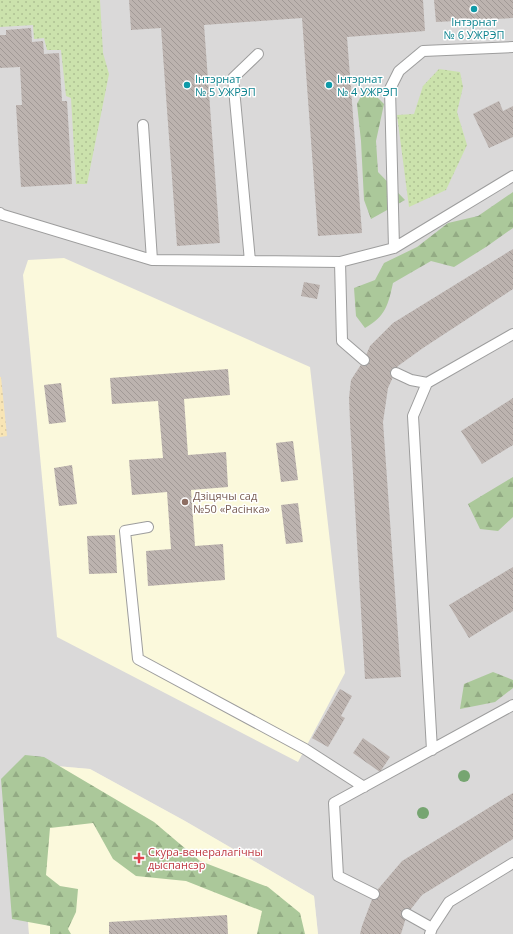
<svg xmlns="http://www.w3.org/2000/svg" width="513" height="934" viewBox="0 0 513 934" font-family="'Open Sans',sans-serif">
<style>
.residential{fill:#dad9d9}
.education{fill:#fbf9dc}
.grass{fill:url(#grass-dots)}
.forest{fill:url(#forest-firs)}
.sand{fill:url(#sand-dots)}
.building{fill:url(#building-back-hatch)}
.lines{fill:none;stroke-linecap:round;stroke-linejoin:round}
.lane-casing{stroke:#9d9d9d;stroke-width:12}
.lane{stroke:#fff;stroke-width:10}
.tree{fill:#76a571}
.culture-dot{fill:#0f9aa8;stroke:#fff;stroke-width:1.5}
.education-dot{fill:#8d6e63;stroke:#fff;stroke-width:1.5}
.health-dot{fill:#e0444e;stroke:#fff;stroke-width:1.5}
.labels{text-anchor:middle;stroke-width:3;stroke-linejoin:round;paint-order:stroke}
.culture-label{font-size:11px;fill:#0d838f;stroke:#fff;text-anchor:start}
.education-label{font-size:11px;fill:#785e54;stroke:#fff;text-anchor:start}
.health-label{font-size:11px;fill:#be3a42;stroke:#fff;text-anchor:start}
</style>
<defs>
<pattern id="grass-dots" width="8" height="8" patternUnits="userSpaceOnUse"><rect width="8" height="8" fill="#cbe2ac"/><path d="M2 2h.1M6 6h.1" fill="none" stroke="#aec193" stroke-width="1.8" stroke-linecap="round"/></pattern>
<pattern id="forest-firs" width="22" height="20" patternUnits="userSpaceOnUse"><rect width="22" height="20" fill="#abc89a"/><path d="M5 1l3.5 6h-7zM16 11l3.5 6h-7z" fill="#93ab84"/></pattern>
<pattern id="sand-dots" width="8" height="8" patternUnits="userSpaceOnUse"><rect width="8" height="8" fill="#f8e5b5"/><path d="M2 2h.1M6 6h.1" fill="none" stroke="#d4c49b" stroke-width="1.8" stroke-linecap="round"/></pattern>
<pattern id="building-back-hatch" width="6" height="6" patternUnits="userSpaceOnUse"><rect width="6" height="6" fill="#bcb3af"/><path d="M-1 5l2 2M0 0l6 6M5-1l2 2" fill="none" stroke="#a19996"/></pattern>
</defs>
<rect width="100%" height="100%" fill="#ece8e2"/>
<path class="residential" d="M0 0H513V934H318L314 896 185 821 90 769 56 766 26 895 29 934H0Z"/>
<path class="education" d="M64 258 310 367 345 673 298 762 57 637 23 275 28 260Z
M56 766 90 769 185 821 314 896 318 934H29L26 895Z"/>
<path class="grass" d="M0 0H100L103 53 109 74 87 184H76L71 98 66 96 61 50H47L44 38 34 39 33 25 0 27Z
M439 69 460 72 463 87 457 112 467 145 446 190 409 207 397 115 414 114 423 86Z"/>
<path class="forest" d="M366 86 384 104 376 141 378 172 405 200 371 219 364 200 361 141 357 104Z
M513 192V228L486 247 454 267 431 261 393 283C388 305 386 316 365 328L356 316 354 288 375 280 384 263 417 247 448 223 478 216Z
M513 477V517L498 531 480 529 468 504Z
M493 672 513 680V688L495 702 460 709 464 684Z
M25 755 44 757 154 822 200 861 268 887 300 913 305 934H257L262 911 186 881 136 876 113 859 93 823 50 828 46 875 60 886 78 889 76 912 68 929 71 934H50V926L12 919 1 779Z"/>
<path class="sand" d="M0 377H1L7 436 0 437Z"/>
<path class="building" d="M129 0H423L425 31 347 37 362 233 318 236 302 18 204 25 220 243 177 246 161 28 131 30Z
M434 0H513V18L436 22Z
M31 28 32 42 43 41 44 54 59 53 62 101H67L72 184 21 187 16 105H22L20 67 0 68V35H6V30Z
M499 101 503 111 513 106V137L489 148 473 114Z
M513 249V289L423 348 398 366 388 388 383 422 401 677 365 679 350 422 349 398 351 380 364 360 370 346 393 323Z
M304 282 320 285 317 299 301 296Z
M228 369 230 395 184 399 188 455 226 452 228 487 191 490 195 546 223 544 225 580 148 586 146 551 171 549 167 492 132 495 129 460 163 458 158 401 112 404 110 378Z
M61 383 66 422 49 424 44 385Z
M513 398V445L482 464 461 431Z
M293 441 298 480 281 482 276 443Z
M72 465 77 504 59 506 54 468Z
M298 503 303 542 286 544 281 505Z
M115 535 117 573 89 574 87 536Z
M513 567V611L469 638 449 605Z
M340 689 352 696 341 716 345 718 328 747 312 738Z
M363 738 390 757 380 772 353 753Z
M513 793V839L422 895 407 914 401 934H360L362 926 374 894 402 861Z
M227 915 228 934H109V922Z"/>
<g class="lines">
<g class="lane-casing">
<path id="lane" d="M143 125 152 260
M0 213V214L152 260 340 262 394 248 513 176
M394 248 390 89 399 71 423 51 513 47
M250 261 233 78 258 54
M340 262 342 341 364 360
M396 373 411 380 427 383
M148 527 125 531 138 659 305 749 364 787
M432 750 413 416 427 383 513 334
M374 894 338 876 334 803 513 705
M407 914 432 928
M430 934 432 928 449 902 513 863"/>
</g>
<use href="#lane" class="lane"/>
</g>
<g class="tree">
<circle cx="464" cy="776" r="6"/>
<circle cx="423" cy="813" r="6"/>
</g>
<g class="culture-dot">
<circle cx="474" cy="9" r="4"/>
<circle cx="187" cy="85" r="4"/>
<circle cx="329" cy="85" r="4"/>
</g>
<circle class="education-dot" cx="185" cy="502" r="4"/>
<path class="health-dot" d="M137 852h4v4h4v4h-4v4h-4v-4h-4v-4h4z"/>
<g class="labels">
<g class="culture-label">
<text x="474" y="26" text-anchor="middle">Інтэрнат<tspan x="474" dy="13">№ 6 УЖРЭП</tspan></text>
<text x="195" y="83">Інтэрнат<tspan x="195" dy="13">№ 5 УЖРЭП</tspan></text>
<text x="337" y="83">Інтэрнат<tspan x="337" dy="13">№ 4 УЖРЭП</tspan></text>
</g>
<g class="education-label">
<text x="193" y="500">Дзіцячы сад<tspan x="193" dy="13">№50 «Расінка»</tspan></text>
</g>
<g class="health-label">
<text x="148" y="856">Скура-венералагічны<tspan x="148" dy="13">дыспансэр</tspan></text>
</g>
</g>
</svg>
